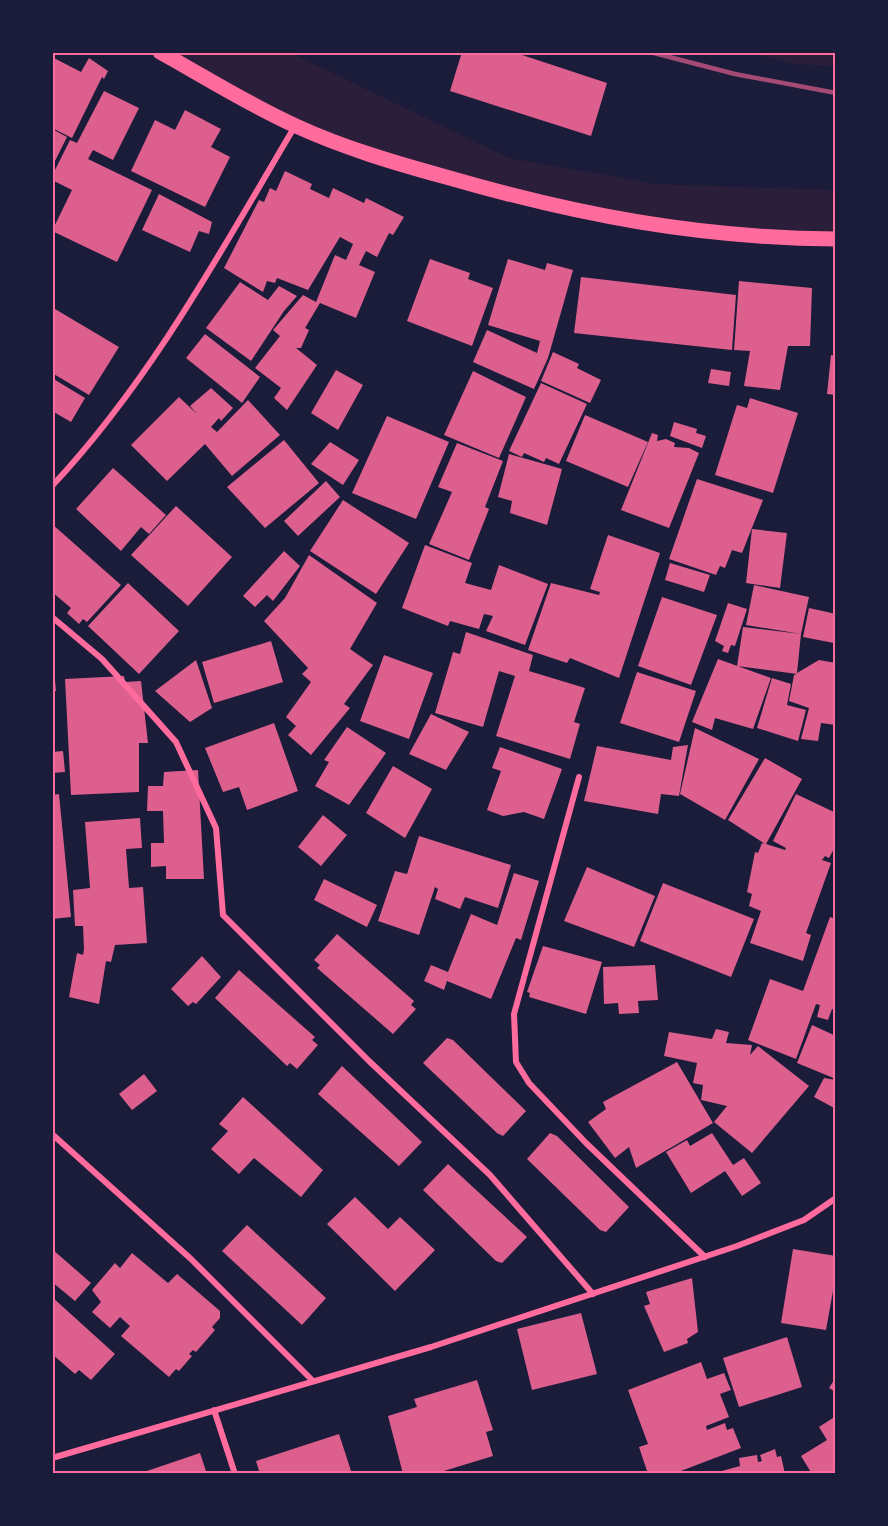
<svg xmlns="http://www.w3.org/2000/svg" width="888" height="1526" viewBox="0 0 888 1526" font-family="Manrope,sans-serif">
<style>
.green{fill:#2a1e3b}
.building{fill:#dd5f8e}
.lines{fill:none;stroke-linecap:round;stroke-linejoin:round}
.minor{stroke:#ff6b9d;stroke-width:6}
.primary{stroke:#ff6b9d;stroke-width:15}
.rail{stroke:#a44b75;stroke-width:4.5}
.neatline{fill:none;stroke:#ff6b9d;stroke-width:2}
</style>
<rect width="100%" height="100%" fill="#1b1b3a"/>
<path class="green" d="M160 53H291L509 158 655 184 835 190V239L663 228 362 153Z
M750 53H835V66L795 64Z"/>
<path class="building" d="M462 52H513L607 83 591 136 450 91Z
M52 57 81 72 89 58 108 71 104 79 102 77 72 138 52 128Z
M104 91 139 108 113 160 93 150 88 159 152 190 117 262 52 231 72 190 52 180V176L70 140 77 143Z
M185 110 221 129 211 147 230 157 205 207 131 171 155 120 175 130Z
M52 129 67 137 52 167Z
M285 171 312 184 310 189 329 198 333 188 364 203 366 198 404 217 393 235 389 233 377 257 366 251 359 265 375 272 356 318 320 303 305 328 309 330 301 348H296L317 365 287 410 274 398 281 388 255 368 280 336 273 330 303 295 316 302 335 255 346 260 353 244 340 237 308 290 277 278 275 283 267 281 263 292 224 268 259 200 264 202 270 188 276 191Z
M159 194 212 222 209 234 199 231 190 252 142 230Z
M430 259 470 273 468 279 493 288 472 346 407 321Z
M508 259 545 270 547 263 573 270 548 358 534 389 473 362 487 330 537 353 540 341 488 325Z
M581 277 736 295 732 350 574 333Z
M739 281 812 288 810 346H788L780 390 744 386 750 351 734 350Z
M240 282 268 300 279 286 297 296 284 311 251 361 206 328Z
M55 309 119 347 89 395 52 373V313Z
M205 334 260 377 242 403 186 358Z
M553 352 579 364 577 368 601 380 590 403 541 381Z
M831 355 836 356V395L827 394Z
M711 369 731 372 729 386 708 383Z
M336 370 363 385 338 430 311 413Z
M473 371 526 397 499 458 444 435Z
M52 378 85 398 71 422 52 411Z
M541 383 587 404 559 464 546 458 544 462 524 453 522 457 509 451Z
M211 388 233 408 221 421 219 418 211 427 217 432 248 400 280 435 232 476 205 444 167 481 131 445 179 397 197 414 190 406Z
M750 398 798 413 773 493 715 475 737 405 747 408Z
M585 415 648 442 628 487 566 461Z
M387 416 449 442 416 519 352 493Z
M674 422 697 429 696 433 706 436 702 448 670 436Z
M652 433 658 435 657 441 666 439 675 443 674 447 689 448 699 453 669 528 621 510Z
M284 440 319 483 265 528 227 487Z
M330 442 359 460 343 485 311 464Z
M457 443 503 461 485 507 489 509 469 560 429 544 452 492 438 487Z
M509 454 562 469 547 525 510 513 512 501 498 497Z
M113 468 166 515 149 534 141 527 121 551 76 509Z
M697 479 763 500 742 553 732 550 725 568 720 566 716 575 669 559Z
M326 481 340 497 298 536 284 521Z
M343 500 409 543 376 594 310 551Z
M176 506 232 557 188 606 131 555Z
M52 524 121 585 87 622 83 619 79 624 67 613 71 608 52 592Z
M752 529 787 533 780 588 746 583Z
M608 535 660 553 619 678 570 658 567 663 528 650 551 583 599 595 600 592 590 589Z
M425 545 472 563 465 583 491 590 499 565 548 584 525 645 486 631 493 616 484 614 479 629 450 621 448 626 402 608Z
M284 551 300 566 273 601 267 595 255 607 243 596Z
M309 555 377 603 350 649 373 665 344 704 350 708 311 755 288 735 296 726 286 717 311 682 302 674 308 668 264 621 285 598Z
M670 563 710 575 704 592 665 580Z
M128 583 179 631 139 674 88 626Z
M754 585 809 597 801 634 746 625Z
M662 597 717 615 691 685 638 666Z
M728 603 747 609 735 646 731 645 728 653 722 651 724 646 715 641Z
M809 608 836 614 834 643 803 637Z
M743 627 801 634 797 673 819 660 836 663V725L821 723 818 741 801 739 809 708 789 701 794 675 797 674 737 666Z
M466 632 533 655 529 671 585 688 574 722 580 724 570 759 496 736 515 676 499 671 483 727 435 713 453 652 460 654Z
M271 641 283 682 214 703 202 662Z
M384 655 433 673 409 739 360 721Z
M718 659 771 678 753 729 715 718 712 730 692 722Z
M196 660 212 708 190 722 155 691Z
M52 670H54L56 691H52Z
M637 672 696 691 679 742 620 723Z
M124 676 125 682 141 681 148 743H139V792L71 795 65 679Z
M772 678 791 684 787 705 806 710 798 741 757 728Z
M431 714 469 732 446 770 409 754Z
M274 723 298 791 247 810 239 787 223 792 205 748Z
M347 727 386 753 349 805 315 786 329 762 324 760Z
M695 728 759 759 725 820 680 794Z
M688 745 679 796 661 794 658 814 584 801 597 746 671 760 673 747Z
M500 747 562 769 544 819 524 812 503 816 487 810 501 771 492 768Z
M63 751 65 772 52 773V752Z
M765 758 802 779 766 844 785 850 786 848 773 841 796 794 836 813V845L829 858 825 856 822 860 831 863 806 933 811 935 803 961 750 943 761 911 749 906 752 894 747 892 755 852 758 853 762 843 765 844 728 820Z
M393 766 432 789 405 838 366 813Z
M198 770 204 879H166V866L151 867V843H164L163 811H147L148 786H163L164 772Z
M59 794 71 917 52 919V795Z
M323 815 347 835 321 866 298 847Z
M140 818 142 848 126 849 129 888 143 887 147 943 115 945 111 962 106 961 99 1004 69 997 77 953 83 955 84 949 83 926H75L73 890 90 888 85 822Z
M419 836 511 865 498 908 465 897 460 909 435 899 438 889 435 887 419 935 378 921 395 871 407 874Z
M587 867 655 896 634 947 564 921Z
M514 873 539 881 521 940 516 938 491 999 447 981 444 990 424 981 431 965 448 972 471 914 497 925Z
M324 879 377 905 367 927 314 900Z
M663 883 754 919 731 977 640 941Z
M830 917 836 919V1010L832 1009 828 1020 817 1017 820 1005 816 1004 796 1059 748 1040 770 979 803 991Z
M337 934 414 1001 411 1005 416 1009 393 1034 317 968 320 965 314 960Z
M543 946 602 962 586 1014 529 997 530 993 527 992Z
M202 956 221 977 196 1004 193 1002 188 1006 171 989Z
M655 965 658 1000 638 1001 639 1013 619 1014 618 1003 604 1004 603 967Z
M239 970 315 1037 312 1040 318 1045 297 1069 290 1063 287 1066 215 998Z
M812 1025 836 1036V1079L797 1063Z
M716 1029 729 1032 726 1043 752 1045 750 1055 758 1046 809 1086 752 1153 714 1122 727 1106 701 1100 703 1085 693 1083 697 1063 664 1056 669 1032 712 1039Z
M447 1038 453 1040 526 1111 503 1136 497 1133 423 1063Z
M677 1062 713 1123 636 1168 629 1147 615 1158 588 1122 606 1109 603 1102Z
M342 1066 422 1142 399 1166 318 1094Z
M144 1074 157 1091 132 1110 119 1094Z
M824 1078 836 1080V1109L814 1097Z
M243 1097 323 1170 301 1197 254 1158 239 1174 211 1149 228 1131 219 1124Z
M550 1133 557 1136 629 1207 606 1232 600 1230 527 1159Z
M712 1133 733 1165 744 1158 761 1183 742 1196 725 1171 691 1193 666 1152 687 1140 690 1146Z
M448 1164 527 1237 502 1263 496 1261 423 1190Z
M355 1197 388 1229 400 1217 435 1250 395 1291 327 1224Z
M247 1225 326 1298 302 1325 222 1251Z
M52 1249 91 1283 75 1301 52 1282Z
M793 1249 836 1256V1274L826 1330 781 1323Z
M132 1253 168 1283 177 1274 220 1311V1318L212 1327 215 1330 196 1352 193 1350 189 1354 192 1356 179 1371 176 1369 169 1377 121 1336 130 1326 120 1317 110 1328 92 1312 101 1302 92 1290 115 1263 120 1268Z
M692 1278 698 1332 687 1339 688 1343 664 1352 644 1306 650 1304 646 1292Z
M52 1297 115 1354 91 1380 79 1370 75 1374 52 1354Z
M581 1313 597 1374 532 1390 517 1329Z
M787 1337 802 1387 739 1407 723 1358Z
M701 1362 707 1379 724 1373 731 1390 720 1394 729 1417 706 1426 707 1430 725 1423 727 1430 733 1428 741 1448 673 1474H648L639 1447 648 1444 628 1390Z
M836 1377V1392L829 1388Z
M477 1380 493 1430 486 1432 493 1456 434 1474H403L388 1416 417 1407 414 1399Z
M836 1416V1474H812L801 1456 827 1440 819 1427Z
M339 1434 352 1474H260L256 1461Z
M775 1449 777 1457 781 1456 785 1474H711L740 1466 739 1458 757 1455 758 1462 762 1461 760 1455Z
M200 1453 207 1474H141V1473Z"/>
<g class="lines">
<path class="minor" d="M52 486C152 379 221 251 295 126
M52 617 102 659 176 742 216 828 223 915 369 1061 490 1175 593 1294
M579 777 514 1014 516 1062 529 1083 586 1143 705 1257
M52 1134 191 1259 313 1381
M214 1410 235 1474
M52 1458 431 1347 737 1246 804 1220 836 1198"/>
<path class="primary" d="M160 52C205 77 249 105 296 126 344 148 395 163 446 177 578 215 698 238 836 239"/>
<path class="rail" d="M650 52 735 74 836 93"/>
</g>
<rect width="888" height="1526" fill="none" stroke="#1b1b3a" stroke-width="108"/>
<rect x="54" y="54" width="780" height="1418" class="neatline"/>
</svg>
